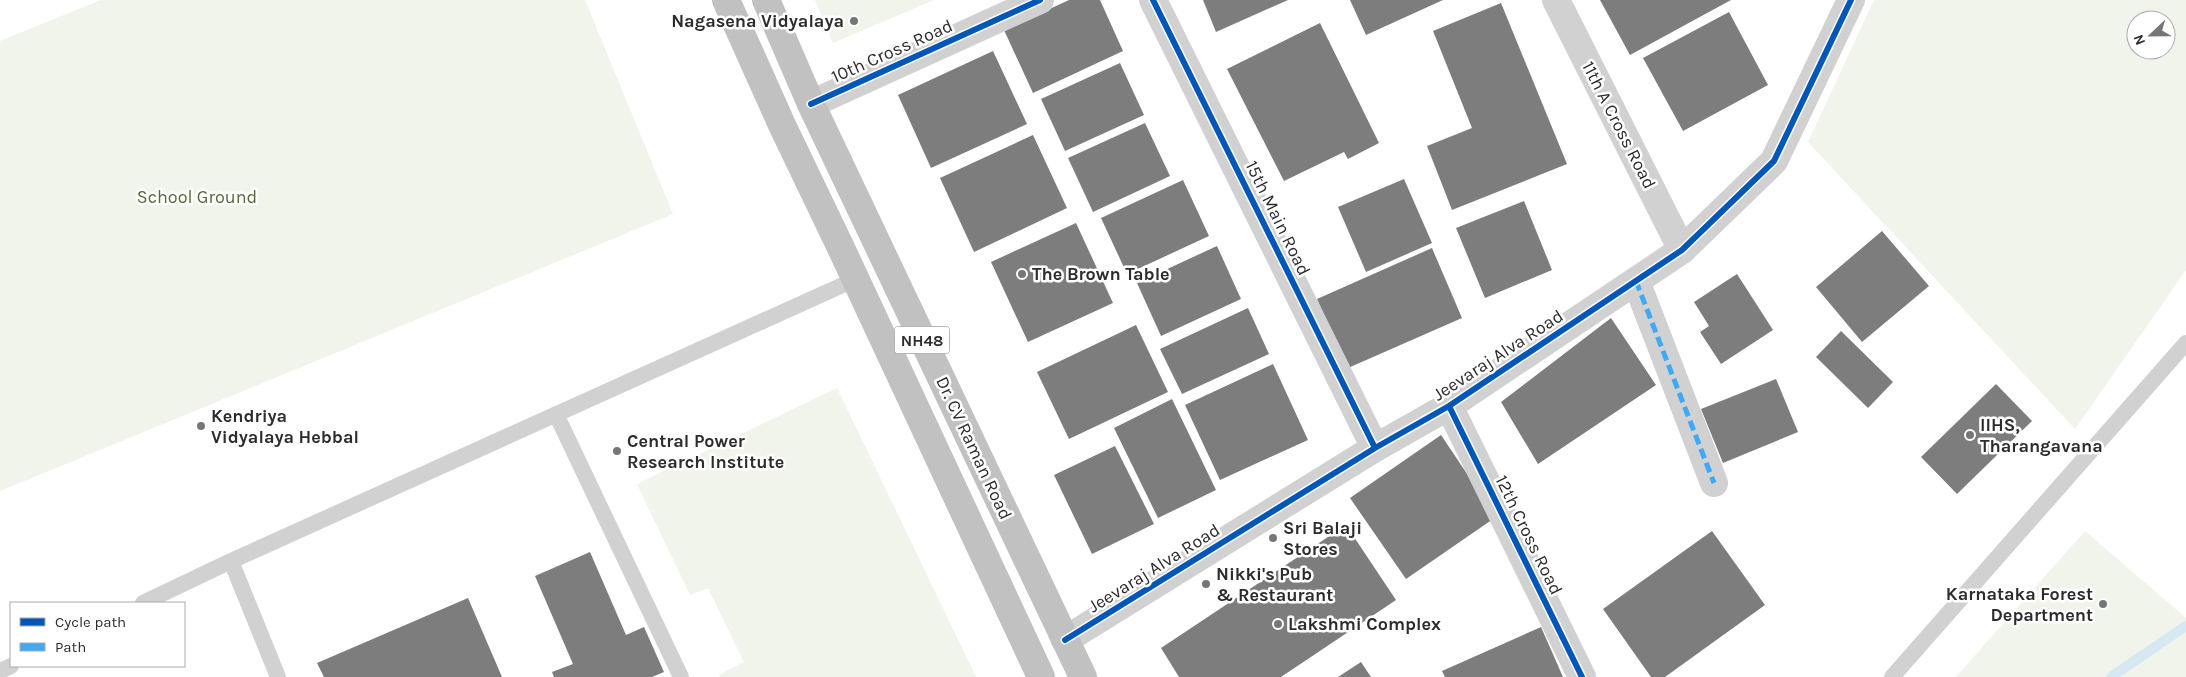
<svg xmlns="http://www.w3.org/2000/svg" width="2186" height="677" viewBox="0 0 2186 677" font-family="Karla,sans-serif">
<style>
.green{fill:#f0f4ea;fill-rule:evenodd}
.lines{fill:none;stroke-linecap:round;stroke-linejoin:round}
.stream{stroke:#d6e9f2;stroke-width:10}
.building{fill:#7d7d7d}
.service{stroke:#d1d1d1;stroke-width:16}
.minor{stroke:#d1d1d1;stroke-width:28}
.tertiary{stroke:#d1d1d1;stroke-width:28}
.trunk{stroke:#c1c1c1;stroke-width:28}
.quiet{stroke:#3fa9f5;stroke-width:5;stroke-dasharray:10 5;stroke-linecap:butt}
.cycleway-casing{stroke:#fff;stroke-width:9}
.cycleway{stroke:#0057b8;stroke-width:6}
.poi-dot{fill:#767676;stroke:#fff;stroke-width:2}
.labels{text-anchor:middle;stroke-width:5;stroke-linejoin:round;paint-order:stroke}
.shield{fill:#fff;stroke:#6b6b6b;stroke-width:1}
.shield-label{font-size:16px;font-weight:bold;fill:#2c2c2c}
.poi-label{font-size:18px;font-weight:bold;fill:#2c2c2c;stroke:#fff;text-anchor:start}
.street-label{font-size:18px;fill:#2c2c2c;stroke:#fff}
.park-label{font-size:18px;fill:#546a38;stroke:#fff}
</style>
<rect width="100%" height="100%" fill="#fff"/>
<path class="green" d="M101 0H585L673 214 0 491V41Z
M815 0H934L833 43Z
M1874 0H2186V270L2075 429 1808 142ZM2136 20H2166V50H2136Z
M837 388 976 677H720L719 675 744 662 708 588 690 595 637 484Z
M2085 531 2186 618V677H1956Z"/>
<g class="lines">
<path class="stream" d="M2111 677 2186 626"/>
</g>
<path class="building" d="M1069 0H1100L1123 51 1033 93 1004 30Z
M1203 0H1288L1216 32Z
M1350 0H1443L1366 35Z
M1600 0H1731L1630 55Z
M1501 3 1567 164 1452 210 1427 146 1472 128 1433 31Z
M1729 12 1768 85 1683 131 1643 58Z
M1320 23 1379 143 1348 159 1344 152 1284 181 1227 69Z
M993 51 1027 124 931 168 898 95Z
M1120 63 1144 115 1065 151 1041 99Z
M1145 123 1170 176 1093 212 1068 158Z
M1033 135 1067 208 974 252 940 178Z
M1404 179 1432 243 1366 272 1338 207Z
M1183 180 1209 236 1127 274 1101 218Z
M1524 201 1552 270 1485 298 1456 228Z
M1076 223 1113 303 1028 342 991 262Z
M1882 231 1929 286 1862 342 1816 287Z
M1217 246 1241 299 1161 336 1137 283Z
M1432 248 1462 318 1348 368 1317 299Z
M1737 274 1773 330 1721 364 1700 332 1709 326 1694 302Z
M1248 308 1269 354 1182 394 1160 349Z
M1611 318 1656 385 1538 464 1501 402Z
M1136 325 1168 392 1069 439 1037 372Z
M1841 331 1893 382 1868 408 1816 357Z
M1273 364 1308 440 1220 480 1185 405Z
M1776 379 1798 432 1723 463 1701 409Z
M1996 384 2032 421 1957 494 1921 457Z
M1172 399 1216 490 1158 518 1114 428Z
M1441 435 1496 517 1406 579 1350 498Z
M1115 446 1154 524 1092 554 1054 475Z
M1346 525 1396 600 1281 677H1179L1161 648Z
M1712 531 1765 605 1665 677H1651L1603 609Z
M590 552 626 635 644 627 664 672 652 677H554L552 672 573 664 535 576Z
M468 598 502 677H324L317 663Z
M1541 627 1563 677H1445L1442 671Z
M1361 662 1371 677H1338Z"/>
<g class="lines">
<path class="service" d="M556 414 681 677
M231 561 856 279
M143 603 231 561 278 677
M0 671 11 666
M1892 677 2186 343"/>
<path class="minor" d="M1153 0 1375 448
M1556 0 1682 250
M811 104 1040 0
M1636 281 1714 483
M1449 406 1582 677"/>
<path class="tertiary" d="M1065 640 1375 448 1449 406 1682 250 1774 161 1851 0"/>
<path class="trunk" d="M726 0 782 125 841 248 1041 677
M766 0 811 104 1083 677"/>
<path class="quiet" d="M1636 281 1714 483"/>
<g class="cycleway-casing">
<path id="cycleway" d="M1153 0 1375 448
M811 104 1040 0
M1449 406 1582 677
M1065 640 1375 448 1449 406 1682 250 1774 161 1851 0"/>
</g>
<use href="#cycleway" class="cycleway"/>
</g>
<g class="poi-dot">
<circle cx="854" cy="21" r="5"/>
<circle cx="1022" cy="274" r="5"/>
<circle cx="201" cy="426" r="5"/>
<circle cx="1970" cy="435" r="5"/>
<circle cx="617" cy="451" r="5"/>
<circle cx="1273" cy="538" r="5"/>
<circle cx="1206" cy="584" r="5"/>
<circle cx="2103" cy="604" r="5"/>
<circle cx="1278" cy="624" r="5"/>
</g>
<g class="labels">
<rect class="shield" x="894.5" y="326.5" width="55" height="27" rx="4"/>
<g class="shield-label">
<text x="922" y="346">NH48</text>
</g>
<g class="poi-label">
<text x="844" y="27" text-anchor="end">Nagasena Vidyalaya</text>
<text x="1032" y="280">The Brown Table</text>
<text x="211" y="422">Kendriya<tspan x="211" dy="21">Vidyalaya Hebbal</tspan></text>
<text x="1980" y="431">IIHS,<tspan x="1980" dy="21">Tharangavana</tspan></text>
<text x="627" y="447">Central Power<tspan x="627" dy="21">Research Institute</tspan></text>
<text x="1283" y="534">Sri Balaji<tspan x="1283" dy="21">Stores</tspan></text>
<text x="1216" y="580">Nikki's Pub<tspan x="1216" dy="21">&amp; Restaurant</tspan></text>
<text x="2093" y="600" text-anchor="end">Karnataka Forest<tspan x="2093" dy="21">Department</tspan></text>
<text x="1288" y="630">Lakshmi Complex</text>
</g>
<g class="street-label">
<text transform="translate(892 51) rotate(-24)" y="6">10th Cross Road</text>
<text transform="translate(1619 125) rotate(63)" y="6">11th A Cross Road</text>
<text transform="translate(1278 218) rotate(64)" y="6">15th Main Road</text>
<text transform="translate(1498 355) rotate(-33)" y="6">Jeevaraj Alva Road</text>
<text transform="translate(974 448) rotate(65)" y="6">Dr. CV Raman Road</text>
<text transform="translate(1529 535) rotate(64)" y="6">12th Cross Road</text>
<text transform="translate(1154 568) rotate(-32)" y="6">Jeevaraj Alva Road</text>
</g>
<g class="park-label">
<text x="197" y="203">School Ground</text>
</g>
</g>
<rect x="10" y="602" width="175" height="65" fill="#ffffff" stroke="#ababab"/>
<rect x="20" y="618" width="25" height="8" fill="#0057b8" stroke="#ababab"/>
<text x="55" y="627" font-size="15" fill="#2c2c2c">Cycle path</text>
<rect x="20" y="643" width="25" height="8" fill="#3fa9f5" stroke="#ababab"/>
<text x="55" y="652" font-size="15" fill="#2c2c2c">Path</text>
<g transform="translate(2151 35) rotate(248)"><circle r="24" fill="#ffffff" stroke="#ababab"/>
<path d="M0-4L9 19L0 12L-9 19Z" fill="#767676"/>
<text y="-8" font-size="14" font-weight="bold" text-anchor="middle" fill="#2c2c2c">N</text>
</g>
</svg>
